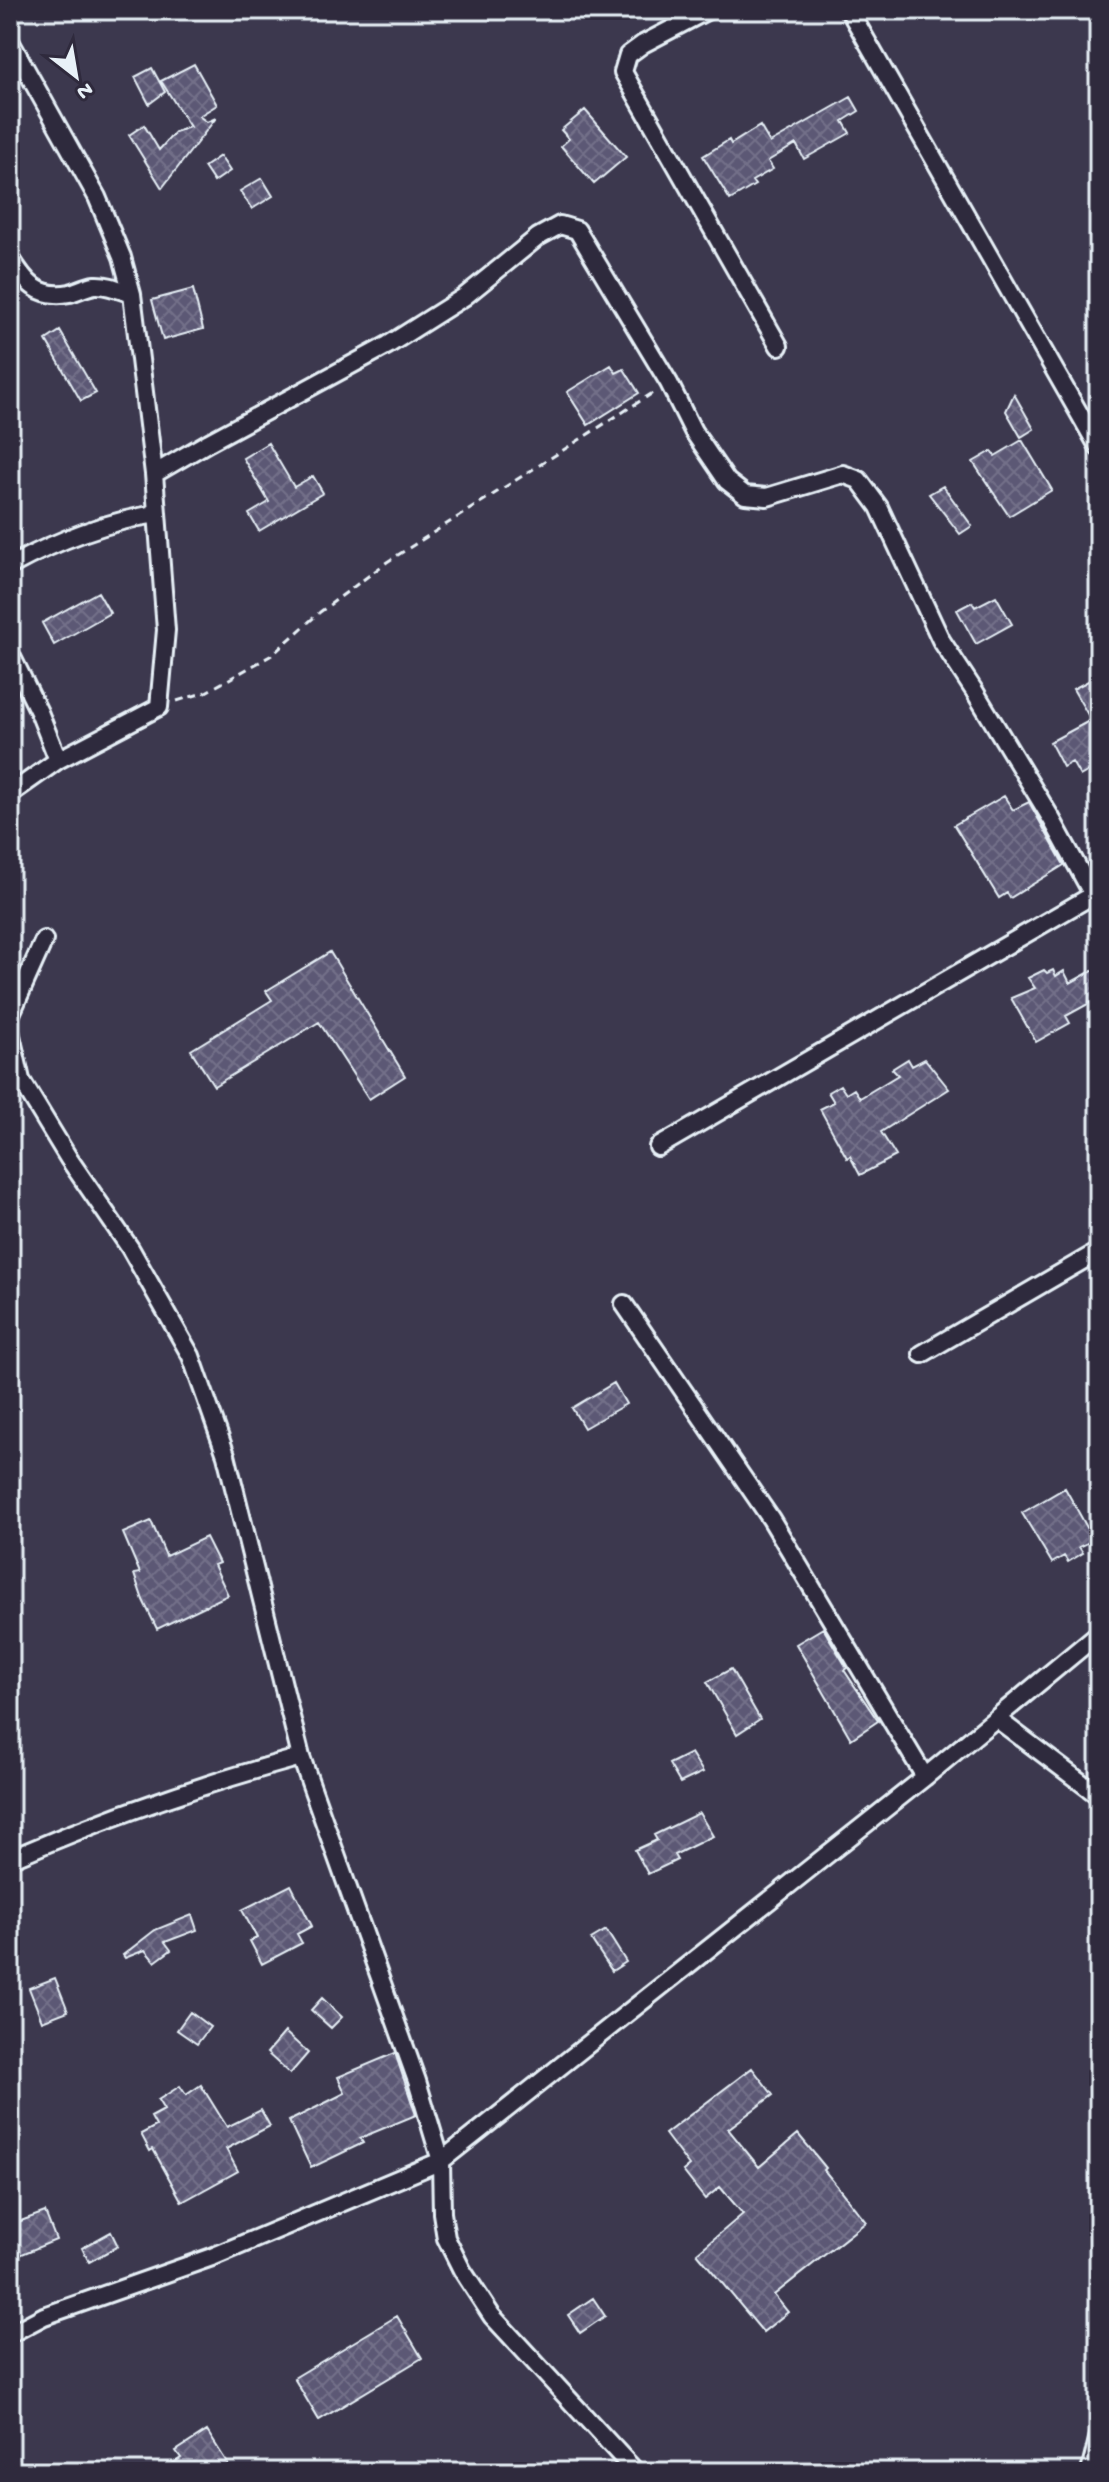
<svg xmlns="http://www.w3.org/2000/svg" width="1109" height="2482" viewBox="0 0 1109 2482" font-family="'Gochi Hand',sans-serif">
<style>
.building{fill:url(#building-cross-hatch);stroke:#e8f1f8;stroke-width:2}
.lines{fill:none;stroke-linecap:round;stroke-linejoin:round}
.street-casing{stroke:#e8f1f8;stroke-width:22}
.path{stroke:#e8f1f8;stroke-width:3;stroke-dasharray:8 6;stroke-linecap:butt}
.street{stroke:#2f2a3d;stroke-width:16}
</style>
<defs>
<pattern id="building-cross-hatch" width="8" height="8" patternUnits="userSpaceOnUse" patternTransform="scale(2)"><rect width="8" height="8" fill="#5b5875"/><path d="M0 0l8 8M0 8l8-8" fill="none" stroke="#737089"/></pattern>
</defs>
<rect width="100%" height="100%" fill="#3c384e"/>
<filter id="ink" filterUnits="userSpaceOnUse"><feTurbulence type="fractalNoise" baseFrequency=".0125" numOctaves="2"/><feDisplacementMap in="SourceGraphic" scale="16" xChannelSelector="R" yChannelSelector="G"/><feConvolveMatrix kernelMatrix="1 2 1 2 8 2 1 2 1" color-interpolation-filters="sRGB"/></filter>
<g filter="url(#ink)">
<path class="building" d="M194 64 217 105 199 116 207 122 216 118 162 188 129 135 144 125 159 150 175 132 190 127 161 81Z
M152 68 165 92 149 104 135 77Z
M851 97 859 111 843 121 850 133 804 159 796 144 768 161 773 169 752 181 755 185 730 200 703 156 729 140 731 144 760 126 770 143Z
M585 110 626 157 594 184 561 146 569 139 561 130Z
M220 156 230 171 214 182 204 167Z
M262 178 273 196 252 209 240 191Z
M193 289 203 329 163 340 152 300Z
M60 331 96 393 81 401 46 340Z
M611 365 616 373 624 369 639 393 588 425 567 392Z
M1014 394 1034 429 1021 437 1006 411Z
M1022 440 1052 490 1009 516 973 462 992 451 995 456Z
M268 443 294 487 313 476 323 493 259 531 249 514 269 502 243 458Z
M943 486 972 526 960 534 929 494Z
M98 592 110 613 54 645 42 623Z
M996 596 1012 624 976 644 957 610 972 602 975 607Z
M1090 680 1099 696V765L1080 776 1072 762 1063 767 1050 742 1091 720 1073 689Z
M1004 796 1013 810 1029 802 1064 865 1010 898 1007 893 999 898 954 825Z
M330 952 405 1076 369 1099 319 1022 214 1086 191 1050 272 1000 266 991Z
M1099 967V998L1066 1016 1070 1023 1036 1042 1011 998 1035 988 1028 978 1044 970 1047 973 1053 970 1056 976 1064 971 1070 983Z
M908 1059 912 1066 925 1059 949 1089 881 1132 896 1156 860 1175 850 1156 847 1158 820 1109 834 1102 828 1092 840 1085 846 1094 854 1089 860 1098 898 1075 892 1069Z
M614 1383 626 1404 584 1428 572 1408Z
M1065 1488 1094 1540 1079 1547 1083 1553 1068 1562 1064 1556 1052 1563 1022 1513Z
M151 1521 166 1556 206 1537 219 1563 214 1565 228 1595 157 1629 143 1600 134 1574 140 1573 123 1533Z
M823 1628 847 1668 844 1670 878 1721 851 1739 796 1644Z
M731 1669 760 1719 737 1734 707 1682Z
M691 1753 703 1772 680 1783 669 1764Z
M699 1813 713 1836 674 1855 677 1860 648 1874 635 1850 657 1840 654 1835Z
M291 1885 312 1926 297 1934 302 1943 262 1964 250 1941 257 1938 242 1910Z
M192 1915 197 1930 165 1942 171 1950 155 1962 145 1950 125 1958 123 1955 155 1930Z
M606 1930 626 1962 612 1971 591 1939Z
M55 1978 68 2011 42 2021 29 1988Z
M322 1998 342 2017 331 2028 311 2010Z
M190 2012 210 2027 197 2044 177 2030Z
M285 2032 308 2053 290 2074 267 2053Z
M395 2053 416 2115 360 2138 363 2143 311 2168 289 2121 345 2093 338 2077Z
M752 2068 773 2095 728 2129 759 2167 798 2134 826 2168 824 2170 866 2222 774 2295 788 2312 763 2332 697 2253 743 2214 720 2187 705 2199 683 2171 689 2166 665 2134Z
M201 2085 227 2127 261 2110 270 2126 226 2149 238 2171 182 2202 153 2149 150 2151 141 2134 156 2126 151 2117 164 2110 158 2100 180 2086 186 2095Z
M45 2212 56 2240 10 2259V2225Z
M111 2232 118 2246 89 2262 82 2248Z
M593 2298 605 2316 580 2333 568 2315Z
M397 2316 422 2358 319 2420 294 2378Z
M207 2431 228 2464 216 2472H159L181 2458 176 2451Z"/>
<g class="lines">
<g class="street-casing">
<path id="street" d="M708 10 643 44 628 55 623 72 779 346
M849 10 1099 448
M10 41 97 197 122 257 132 294 154 474 166 630 159 707 58 760 10 794
M10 257C25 282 38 299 70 293 78 291 86 286 95 285 107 284 120 290 132 294
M154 474 209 442 388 345 464 297 538 237 560 225 577 230 669 383 693 431 727 481 745 495 767 497 843 474 859 480 879 507 941 640 975 692 1051 818 1093 895 1099 891
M10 566C56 541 104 522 156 514
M10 653 39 712 58 760
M10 1016 44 940
M10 1031 21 1080 69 1159 130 1248 191 1356 226 1455 301 1757 417 2081 441 2161 442 2213 446 2238 462 2270 492 2316 636 2472
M658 1147 1093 895
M624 1304 771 1519 925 1777
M922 1354 1099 1251
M997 1719 1099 1796
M10 1859C105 1818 202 1784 301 1757
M10 2334 44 2316 212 2257 441 2161 925 1777 1099 1633
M1090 2472 1099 2435"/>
</g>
<path class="path" d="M177 701 206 692 272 655 320 612 387 562 656 391"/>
<use href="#street" class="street"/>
</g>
</g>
<rect width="1109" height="2482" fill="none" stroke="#2f2a3d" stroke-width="40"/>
<rect x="20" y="20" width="1069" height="2442" fill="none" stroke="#e8f1f8" stroke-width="3" filter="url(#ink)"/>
<g transform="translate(76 76) rotate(149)" stroke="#2f2a3d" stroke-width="6" paint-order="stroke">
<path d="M0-6L14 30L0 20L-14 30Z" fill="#e8f1f8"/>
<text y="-12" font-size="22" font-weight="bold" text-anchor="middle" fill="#e8f1f8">N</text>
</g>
</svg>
